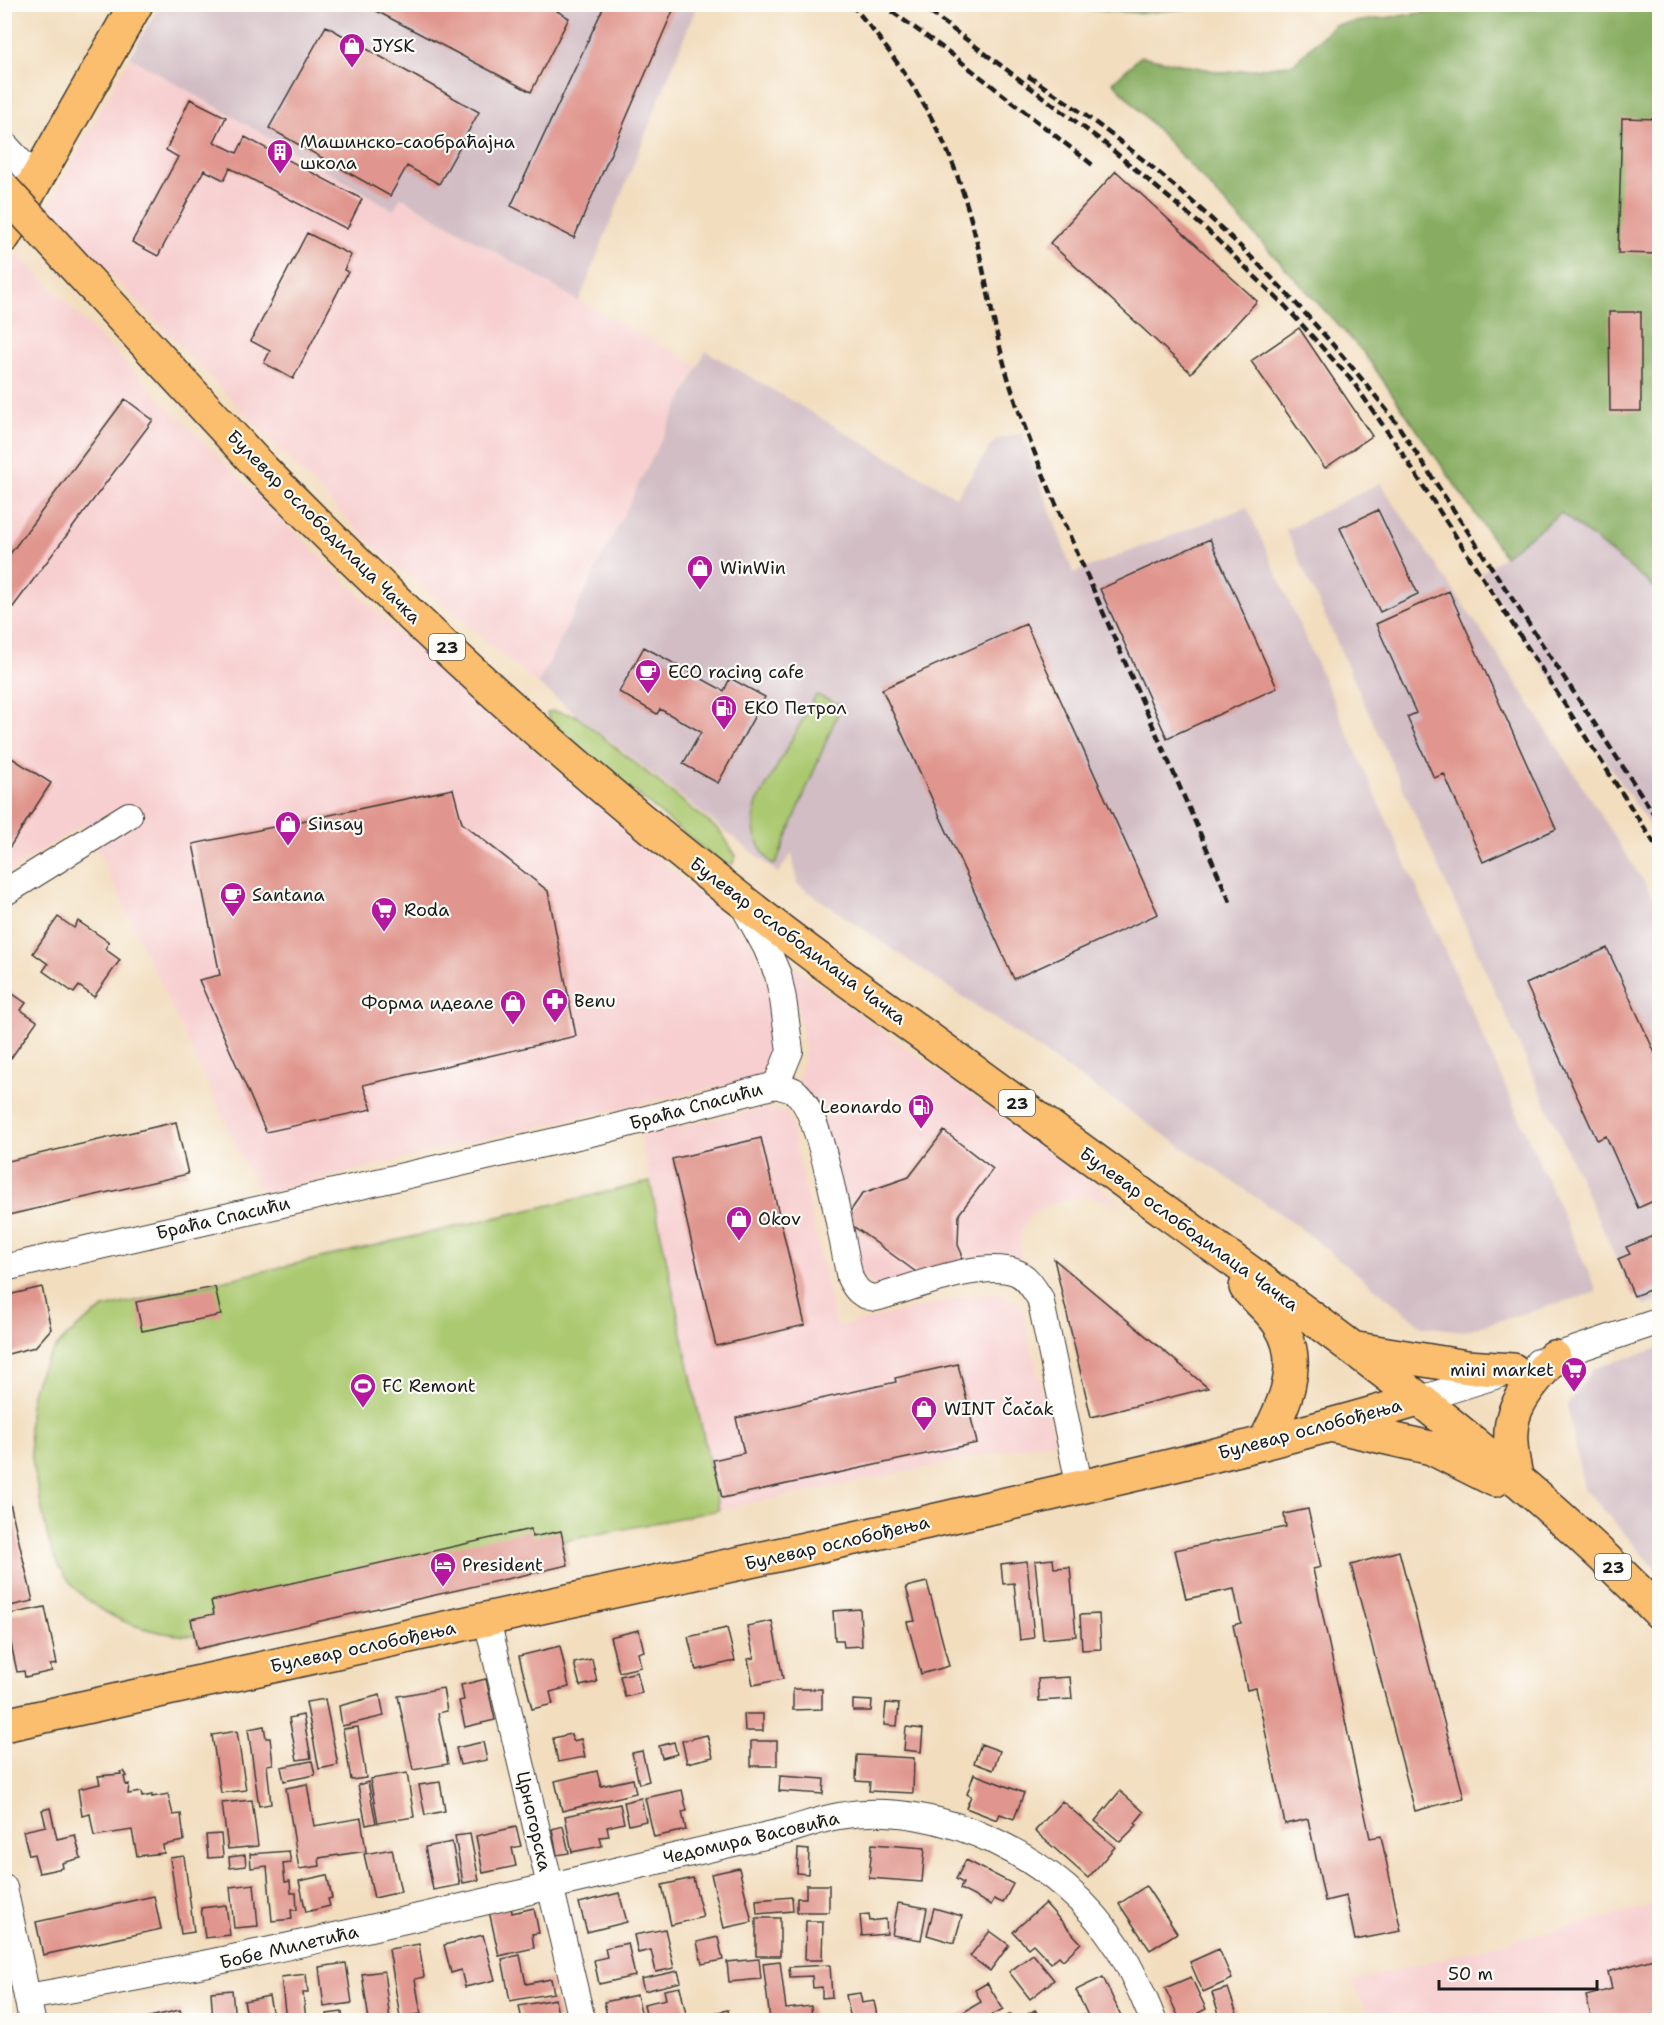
<svg xmlns="http://www.w3.org/2000/svg" width="1664" height="2025" viewBox="0 0 1664 2025" font-family="'Shantell Sans',sans-serif">
<style>
.built{fill:#f7cfd0}
.industrial{fill:#d2bdc5}
.green{fill:#abc970;stroke:#647246;stroke-width:1.5}
.forest{fill:#88ad62;stroke:#52643f;stroke-width:1.5}
.building{fill:#e0968e}
.lines{fill:none;stroke-linecap:round;stroke-linejoin:round}
.minor-casing{stroke:#3c3934;stroke-width:28}
.major-casing{stroke:#3c3934;stroke-width:36}
.minor{stroke:#fff;stroke-width:26}
.major{stroke:#fbbd6e;stroke-width:33}
.rail{stroke:#1c1c1c;stroke-width:4.5;stroke-dasharray:9 4.5;stroke-linecap:butt}
.major-bridge-casing{stroke:#3c3934;stroke-width:36;stroke-linecap:butt}
.major-bridge{stroke:#fbbd6e;stroke-width:33}
.labels{text-anchor:middle;stroke-width:4.5;stroke-linejoin:round;paint-order:stroke}
.shield{fill:#fdfcf7;stroke:#605f5e;stroke-width:1.5}
.shield-label{font-size:16px;font-weight:bold;fill:#1c1c1c}
.poi-label{font-size:18px;fill:#1c1c1c;stroke:#fdfcf7;text-anchor:start}
.street-label{font-size:18px;fill:#1c1c1c;stroke:#fdfcf7}
</style>
<rect width="100%" height="100%" fill="#fdfcf7"/>
<filter id="ink" filterUnits="userSpaceOnUse"><feTurbulence type="fractalNoise" baseFrequency=".0167" numOctaves="2"/><feDisplacementMap in="SourceGraphic" scale="12" xChannelSelector="R" yChannelSelector="G"/><feConvolveMatrix kernelMatrix="1 2 1 2 8 2 1 2 1" color-interpolation-filters="sRGB"/></filter>
<filter id="wash" filterUnits="userSpaceOnUse"><feTurbulence type="fractalNoise" baseFrequency=".008" numOctaves="4" result="noise"/><feDisplacementMap in="SourceGraphic" scale="24" xChannelSelector="R" yChannelSelector="G"/><feGaussianBlur stdDeviation="1.35" result="paint"/><feColorMatrix in="noise" values="0 0 0 0 0 0 0 0 0 0 0 0 0 0 0 0 0 1.4 0 .05"/><feComposite in="paint" operator="in"/></filter>
<g filter="url(#wash)">
<rect width="100%" height="100%" fill="#f2ddbe"/>
<path class="built" d="M130 57 393 210 400 197 579 301 698 365 538 684 374 547 47 208Z
M18 254 215 454 392 627 750 938 767 983 781 1036 779 1059 766 1076 457 1145 263 1194 250 1175 85 823 5 874 4 276Z
M786 961 1122 1204 1088 1196 1057 1202 1032 1212 1020 1232V1263L878 1288 860 1273 798 1081 806 1049Z
M770 1107 789 1115 836 1327 990 1291 1020 1303 1055 1441 719 1510 641 1135Z
M1659 1904V2020H1371L1352 1981Z"/>
<path class="industrial" d="M159 5H697L579 301 401 197 394 210 130 57Z
M706 351 956 497 995 440 1022 433 1073 573 1247 507 1597 1292 1464 1331 1422 1326 1295 1224 797 884 792 853 778 873 538 684Z
M1380 483 1510 673 1659 906V1301L1646 1306 1631 1292 1286 530Z
M1561 513 1659 591V840L1481 573Z
M1659 1348H1660L1659 1573 1584 1488 1567 1405 1594 1368Z"/>
<path class="green" d="M816 695 841 705 776 863 773 865C755 847 750 826 757 803Z
M552 711 575 715 721 832 736 856 733 864H725L718 861 550 722 547 713Z
M650 1182 719 1510 564 1541 568 1565 194 1636C139 1634 80 1612 55 1558 46 1539 44 1517 39 1496 20 1407 21 1362 104 1308Z"/>
<path class="forest" d="M1095 5V4L1225 5 1141 13 1091 10Z
M1455 5H1659V591L1561 513 1504 556 1364 353 1113 82 1141 56 1225 73 1293 64 1334 25 1442 10Z"/>
<g id="blocks">
<path class="building" d="M363 4H560L557 11 569 18 531 92Z
M605 4 675 6 574 238 511 206Z
M326 26 479 112 439 184 407 166 390 196 269 128Z
M190 99 226 117 214 142 237 153 245 137 362 199 347 229 230 168 224 180 204 170 158 256 132 242 178 157 166 150Z
M1622 118 1660 119V254L1618 253Z
M1116 171 1257 301 1191 373 1050 243Z
M307 233 351 255 344 270 348 272 293 379 264 363 270 351 251 341Z
M1609 312H1641V411H1610Z
M1299 328 1372 436 1325 468 1251 361Z
M125 399 153 420 4 619V562Z
M1378 510 1418 594 1380 612 1340 528Z
M1210 539 1277 688 1167 738 1100 589Z
M1449 591 1556 829 1483 862 1444 774 1434 778 1407 717 1416 713 1376 624Z
M1026 624 1158 914 1014 979 882 689Z
M644 647 724 691 730 678 765 697 718 783 683 764 701 732 660 709 657 714 619 692Z
M4 753 51 783 4 856Z
M453 789 462 823 548 891 576 1036 363 1085 372 1109 266 1132 199 980 220 975 193 844Z
M58 917 74 928 78 921 109 942 105 949 120 960 94 997 79 986 74 993 43 971 48 964 33 953Z
M1607 948 1660 1064V1198L1638 1208 1606 1136 1597 1140 1526 984Z
M4 988 26 1003 21 1010 37 1021 11 1058 4 1053Z
M176 1122 188 1174 4 1216V1162Z
M944 1131 993 1169 959 1214 958 1245 962 1254 960 1266 923 1277 853 1226 849 1213 863 1193 909 1177Z
M761 1138 805 1325 716 1346 672 1159Z
M1660 1233V1286L1634 1296 1618 1259 1630 1254 1626 1247Z
M1054 1259 1208 1388 1091 1417Z
M42 1287 51 1329 35 1347 4 1355V1296Z
M215 1287 221 1315 142 1331 136 1302Z
M958 1364 977 1443 722 1498 713 1460 744 1453 736 1418 896 1382 895 1378Z
M4 1478 33 1601 5 1607 4 1603Z
M1308 1509 1321 1567 1313 1569 1370 1838 1381 1836 1401 1931 1355 1940 1346 1896 1325 1901 1308 1819 1285 1824 1256 1688 1247 1690 1233 1625 1241 1623 1234 1589 1186 1599 1175 1550 1286 1527 1284 1514Z
M531 1529 532 1537 561 1531 568 1565 197 1649 191 1619 214 1614 211 1601Z
M1399 1551 1464 1798 1415 1811 1351 1565Z
M1053 1559 1054 1568 1070 1567 1076 1636 1043 1639 1035 1561Z
M1027 1561 1034 1638 1020 1640 1014 1583 1003 1584 1001 1564Z
M927 1582 949 1666 921 1674 907 1622 915 1621 906 1587Z
M45 1607 57 1664 50 1665 52 1671 25 1677 24 1671 17 1672 5 1615Z
M860 1609 862 1646 844 1647 843 1640H835L833 1611Z
M1099 1614 1101 1649 1082 1650 1080 1615Z
M772 1621 783 1679 753 1685 748 1659 754 1658 747 1626Z
M727 1628 735 1661 696 1670 688 1637Z
M639 1630 644 1651 638 1653 641 1667 619 1672 610 1637Z
M560 1646 569 1687 550 1692 553 1704 532 1709 519 1656Z
M592 1659 597 1682 580 1686 574 1663Z
M637 1672 642 1693 625 1697 620 1676Z
M1070 1677 1072 1699 1039 1701 1038 1679Z
M486 1679 495 1720 465 1727 459 1701 464 1700 461 1685Z
M443 1688 447 1711 438 1713 448 1764 413 1770 398 1696Z
M793 1689H822V1709L793 1710Z
M380 1695 384 1716 342 1726 339 1706Z
M325 1699 338 1765 319 1769 306 1702Z
M853 1700 872 1701 871 1711H853Z
M886 1703 899 1704 897 1726 884 1725Z
M744 1714H763V1731H745Z
M303 1715 311 1758 297 1760 289 1718Z
M264 1726 266 1738H270L273 1764 267 1765 271 1804 259 1806 248 1729Z
M358 1727 366 1778 351 1780 343 1729Z
M906 1727 923 1729 921 1752 904 1750Z
M237 1731 246 1790 221 1793 212 1735Z
M571 1734 573 1741 581 1739 585 1757 558 1762 553 1738Z
M707 1735 713 1757 687 1763 682 1741Z
M751 1741H777V1766H751Z
M483 1742 487 1760 460 1765 456 1748Z
M674 1742 677 1754 662 1758 659 1746Z
M981 1744 1000 1751 993 1770 974 1763Z
M642 1751 649 1781 639 1784 632 1753Z
M857 1755 914 1758 913 1793 869 1791 870 1782 856 1781Z
M312 1761 315 1775 284 1781 281 1767Z
M124 1771 127 1776 124 1777 126 1785 129 1784 128 1794 141 1792 142 1797 152 1795V1797L168 1794 173 1815 181 1814 184 1841 163 1845 164 1853 137 1856 132 1830 94 1836 90 1814 82 1816 78 1789 100 1784 98 1776 121 1774 120 1772Z
M597 1771 601 1786 633 1779 636 1793 562 1811 555 1781Z
M407 1773 414 1817 378 1823 370 1779Z
M974 1774 1024 1793 1014 1819 1000 1814 997 1820 966 1808 971 1796 967 1794Z
M780 1776 824 1779 823 1794 779 1791Z
M368 1782 376 1823 366 1825 358 1785Z
M440 1782 445 1811 425 1815 419 1785Z
M307 1784 314 1826 361 1818 366 1851 319 1858 320 1866 299 1869 286 1788Z
M682 1790 687 1811 682 1812 686 1830 654 1837 645 1798Z
M1120 1791 1144 1812 1135 1823 1137 1825 1120 1842 1095 1821Z
M641 1798 646 1821 629 1825 624 1802Z
M252 1800 258 1846 228 1849 222 1803Z
M1062 1801 1115 1847 1088 1878 1035 1831Z
M620 1804 624 1823 607 1827 609 1836 600 1837 602 1846 572 1852 565 1816Z
M50 1808 57 1839 75 1835 81 1858 62 1863 63 1868 39 1873 34 1854 29 1855 23 1831 46 1826 42 1810Z
M563 1826 569 1853 557 1855 552 1829Z
M516 1827 521 1846 512 1848 516 1866 483 1873 476 1836Z
M221 1834 223 1857 208 1858 206 1835Z
M470 1834 479 1880 463 1883 455 1836Z
M452 1842 460 1885 433 1890 425 1847Z
M872 1844 925 1848 922 1882 869 1878Z
M392 1849 401 1892 374 1898 364 1854Z
M798 1849 809 1850 808 1874 797 1873Z
M289 1851 291 1863 283 1864 285 1882 290 1881 291 1893H296L297 1910H291L292 1919 272 1921 267 1866 251 1868 250 1854Z
M245 1855 246 1866 230 1868 229 1857Z
M184 1856 194 1932 181 1934 170 1858Z
M966 1860 1013 1884 1003 1903 994 1899 991 1905 960 1889 963 1883 956 1879Z
M739 1868 752 1922 724 1928 711 1874Z
M327 1875 332 1898 328 1899 330 1906 306 1912 299 1881Z
M693 1878 703 1917 671 1925 662 1885Z
M254 1884 258 1926 234 1928 230 1887Z
M806 1885H829V1912H797V1898H806Z
M1146 1886 1177 1933 1150 1950 1119 1904Z
M619 1893 627 1922 587 1932 579 1903Z
M154 1896 161 1929 43 1955 36 1922Z
M792 1897 793 1911 757 1914 756 1900Z
M898 1903 927 1908 921 1940 892 1935Z
M1045 1903 1081 1943 1063 1960 1059 1956 1051 1963 1033 1944 1028 1948 1013 1932Z
M226 1905 230 1935 205 1938 201 1908Z
M511 1906 512 1913 534 1908 539 1933 532 1934 534 1948 499 1956 489 1911Z
M934 1908 962 1916 954 1943 927 1935Z
M869 1914 870 1921 886 1919 887 1934 862 1936 860 1915Z
M756 1918H780V1956H756Z
M806 1921H823L822 1960H805Z
M665 1929 674 1968 656 1972 651 1950 638 1953 634 1935Z
M990 1931 1009 1945 990 1971 970 1956Z
M483 1935 495 1980 465 1987 461 1970 451 1973 444 1945Z
M718 1937 723 1960 702 1964 697 1942Z
M628 1943 635 1976 599 1984 594 1960 607 1957 605 1948Z
M419 1944 424 1977 415 1979 421 2014 400 2017 389 1949Z
M1219 1949 1232 1979 1203 1992 1190 1962Z
M1033 1954 1054 1980 1030 1999 1009 1972Z
M520 1955 526 1984 551 1979 554 1993 510 2001 502 1959Z
M1660 1957V2020H1592L1586 1996 1612 1989 1608 1972Z
M759 1959 761 1979 729 1982 727 1962Z
M780 1961 786 2009 811 2006 812 2020H770L763 1963Z
M346 1963 352 2003 324 2007 319 1967Z
M830 1965 832 1997 822 1998V1987L813 1988 812 1976 790 1977 789 1967Z
M384 1971 390 2020H369L362 1974Z
M678 1971 681 1982 644 1991 641 1979Z
M306 1974 308 1993H303L306 2020H286L281 1977Z
M1103 1977 1123 2020H1090L1076 1990Z
M1191 1977 1206 2009 1198 2013 1201 2020H1180L1165 1988Z
M987 1983 1003 2009 982 2020H950L981 2002 975 1990Z
M680 1987 686 2014 647 2020 644 2004 666 1999 664 1990Z
M1228 1988 1238 2017 1221 2020 1212 1993Z
M232 1990 235 2020H213L211 1992Z
M860 1993 862 2003 874 2001 878 2020H851L846 1995Z
M637 1995 643 2020H608L604 2002Z
M269 1996 274 2020H248L244 2001Z
M555 1999 559 2019 522 2020 519 2006Z
M180 2010 183 2020H137Z
M728 2010 730 2020H695L694 2017Z
M1035 2010 1042 2020H1025L1023 2017Z
M342 2012 343 2020H328L327 2014Z
M1011 2014 1014 2020H1000Z
M1084 2015 1087 2020H1073Z"/>
</g>
</g>
<g filter="url(#ink)">
<use href="#blocks" fill-opacity="0" stroke="#3c3934" stroke-width="1.5"/>
<g class="lines">
<g class="minor-casing">
<path id="minor" d="M4 144 38 181
M4 893 129 815
M744 907 766 947 778 975 783 999 790 1051 776 1085
M4 1268 608 1129 776 1085C781 1087 789 1088 794 1091 822 1108 842 1242 850 1278 856 1290 861 1296 875 1298 912 1288 980 1260 1015 1272 1027 1276 1033 1288 1040 1298L1080 1488
M1538 1362 1660 1321
M1418 1400 1504 1373
M487 1620 582 2020
M4 1888 32 2020
M27 1997C283 1954 533 1889 786 1831 803 1826 821 1819 839 1816 941 1798 1063 1860 1118 1947 1132 1970 1143 1995 1153 2020"/>
</g>
<g class="major-casing">
<path id="major" d="M4 236 136 4
M261 468C449 659 653 842 872 998 963 1063 1053 1130 1144 1196 1323 1325 1506 1454 1660 1613
M1246 1287C1257 1300 1271 1310 1280 1325 1305 1364 1283 1408 1264 1443
M1357 1349 1467 1367 1513 1370
M1334 1426 1431 1448 1495 1480
M1517 1480C1502 1416 1514 1404 1554 1357
M4 1725C311 1657 618 1593 923 1523 1089 1485 1255 1449 1418 1400"/>
</g>
<use href="#minor" class="minor"/>
<use href="#major" class="major"/>
<path class="rail" d="M851 4C901 62 943 125 965 199 984 259 991 321 1009 381 1032 455 1066 526 1096 596 1141 699 1186 801 1231 904
M881 4 950 53 1094 166
M919 4 1103 142 1207 230 1286 307 1353 382 1398 447 1660 852
M1028 76C1170 168 1293 288 1395 421L1660 823"/>
<g class="major-bridge-casing">
<path id="major-bridge" d="M4 190 261 468"/>
</g>
<use href="#major-bridge" class="major-bridge"/>
</g>
</g>
<defs>
<g id="shop-pin" transform="scale(1.35)"><path d="M0 17L-7.5 6A9.5 9.5 0 1 1 7.5 6Z" fill="#b5179e" stroke="#fdfcf7"/><path d="M-5-2.5h2.3a2.7 3.5 0 0 1 5.4 0H5L5.5 6h-11ZM-1.5-2.5h3a1.5 2.3 0 0 0-3 0Z" fill="#fff"/></g>
<g id="building-pin" transform="scale(1.35)"><path d="M0 17L-7.5 6A9.5 9.5 0 1 1 7.5 6Z" fill="#b5179e" stroke="#fdfcf7"/><path d="M-4-6H4V6H1V3H-1V6H-4ZM-2.5-4.3h1.7v1.8h-1.7ZM.8-4.3h1.7v1.8H.8ZM-2.5-1h1.7V.8h-1.7ZM.8-1h1.7V.8H.8Z" fill="#fff"/></g>
<g id="cafe-pin" transform="scale(1.35)"><path d="M0 17L-7.5 6A9.5 9.5 0 1 1 7.5 6Z" fill="#b5179e" stroke="#fdfcf7"/><path d="M-5.5-4.5H6V0H3Q3 3.5 0 3.5H-2.5Q-5.5 3.5-5.5 0ZM3-3.2v2h1.7v-2ZM-6 4.5H4V6H-6Z" fill="#fff"/></g>
<g id="fuel-pin" transform="scale(1.35)"><path d="M0 17L-7.5 6A9.5 9.5 0 1 1 7.5 6Z" fill="#b5179e" stroke="#fdfcf7"/><path d="M-5.5-6h7V0h2V4h1.3V-2.5L3-4.5l.8-.8L6-3V5H2.5V1h-1V6h-7ZM-4.2-4.7v3.2H.2V-4.7Z" fill="#fff"/></g>
<g id="supermarket-pin" transform="scale(1.35)"><path d="M0 17L-7.5 6A9.5 9.5 0 1 1 7.5 6Z" fill="#b5179e" stroke="#fdfcf7"/><path d="M-6-5.5h2.5l.6 2H6L4.5 2H-2.5L-4.4-4H-6ZM-1.5 3.2a1.3 1.3 0 1 0 .1 0ZM3 3.2a1.3 1.3 0 1 0 .1 0Z" fill="#fff"/></g>
<g id="pharmacy-pin" transform="scale(1.35)"><path d="M0 17L-7.5 6A9.5 9.5 0 1 1 7.5 6Z" fill="#b5179e" stroke="#fdfcf7"/><path d="M-2-6h4v4h4v4h-4v4h-4v-4h-4v-4h4Z" fill="#fff"/></g>
<g id="stadium-pin" transform="scale(1.35)"><path d="M0 17L-7.5 6A9.5 9.5 0 1 1 7.5 6Z" fill="#b5179e" stroke="#fdfcf7"/><path d="M0-5a6.5 5 0 1 0 0 10a6.5 5 0 1 0 0-10ZM-3.5-1.8h7v3.6h-7Z" fill="#fff"/></g>
<g id="hotel-pin" transform="scale(1.35)"><path d="M0 17L-7.5 6A9.5 9.5 0 1 1 7.5 6Z" fill="#b5179e" stroke="#fdfcf7"/><path d="M-6-4.5h1.5V1H6V5H4.5V3h-9V5H-6ZM-4 0a1.8 1.8 0 1 1 3.6 0ZM.5 0V-2.5h3Q6-2.5 6 0Z" fill="#fff"/></g>
</defs>
<g fill-rule="evenodd">
<use href="#shop-pin" x="352" y="46"/>
<use href="#building-pin" x="280" y="152"/>
<use href="#shop-pin" x="700" y="568"/>
<use href="#cafe-pin" x="648" y="672"/>
<use href="#fuel-pin" x="724" y="708"/>
<use href="#shop-pin" x="288" y="824"/>
<use href="#cafe-pin" x="233" y="895"/>
<use href="#supermarket-pin" x="384" y="910"/>
<use href="#pharmacy-pin" x="555" y="1001"/>
<use href="#shop-pin" x="513" y="1003"/>
<use href="#fuel-pin" x="921" y="1107"/>
<use href="#shop-pin" x="739" y="1219"/>
<use href="#supermarket-pin" x="1574" y="1370"/>
<use href="#stadium-pin" x="363" y="1386"/>
<use href="#shop-pin" x="924" y="1409"/>
<use href="#hotel-pin" x="443" y="1565"/>
</g>
<g class="labels">
<g class="shield">
<rect x="429" y="634" width="36" height="26" rx="4.5"/>
<rect x="999" y="1090" width="36" height="26" rx="4.5"/>
<rect x="1595" y="1554" width="36" height="26" rx="4.5"/>
</g>
<g class="shield-label">
<text x="447" y="653">23</text>
<text x="1017" y="1109">23</text>
<text x="1613" y="1573">23</text>
</g>
<g class="poi-label">
<text x="372" y="52">JYSK</text>
<text x="300" y="148">Машинско-саобраћајна<tspan x="300" dy="21">школа</tspan></text>
<text x="720" y="574">WinWin</text>
<text x="668" y="678">ECO racing cafe</text>
<text x="744" y="714">ЕКО Петрол</text>
<text x="308" y="830">Sinsay</text>
<text x="252" y="901">Santana</text>
<text x="404" y="916">Roda</text>
<text x="574" y="1007">Benu</text>
<text x="494" y="1009" text-anchor="end">Форма идеале</text>
<text x="902" y="1113" text-anchor="end">Leonardo</text>
<text x="758" y="1225">Okov</text>
<text x="1554" y="1376" text-anchor="end">mini market</text>
<text x="382" y="1392">FC Remont</text>
<text x="944" y="1415">WINT Čačak</text>
<text x="462" y="1571">President</text>
</g>
<g class="street-label">
<text transform="translate(324 527) rotate(45)" y="6">Булевар ослободилаца Чачка</text>
<text transform="translate(798 941) rotate(37)" y="6">Булевар ослободилаца Чачка</text>
<text transform="translate(696 1106) rotate(-15)" y="6">Браћа Спасићи</text>
<text transform="translate(223 1218) rotate(-13)" y="6">Браћа Спасићи</text>
<text transform="translate(1189 1229) rotate(36)" y="6">Булевар ослободилаца Чачка</text>
<text transform="translate(1310 1429) rotate(-15)" y="6">Булевар ослобођења</text>
<text transform="translate(837 1543) rotate(-13)" y="6">Булевар ослобођења</text>
<text transform="translate(363 1647) rotate(-12)" y="6">Булевар ослобођења</text>
<text transform="translate(534 1821) rotate(77)" y="6">Црногорска</text>
<text transform="translate(751 1838) rotate(-13)" y="6">Чедомира Васовића</text>
<text transform="translate(289 1947) rotate(-13)" y="6">Бобе Милетића</text>
</g>
</g>
<rect width="1664" height="2025" fill="none" stroke="#fdfcf7" stroke-width="24"/>
<path d="M1439 1980v9h158v-9" fill="none" stroke="#1c1c1c" stroke-width="3"/>
<text x="1448" y="1980" font-size="18" fill="#1c1c1c" stroke="#fdfcf7" stroke-width="4.5" paint-order="stroke">50 m</text>
</svg>
